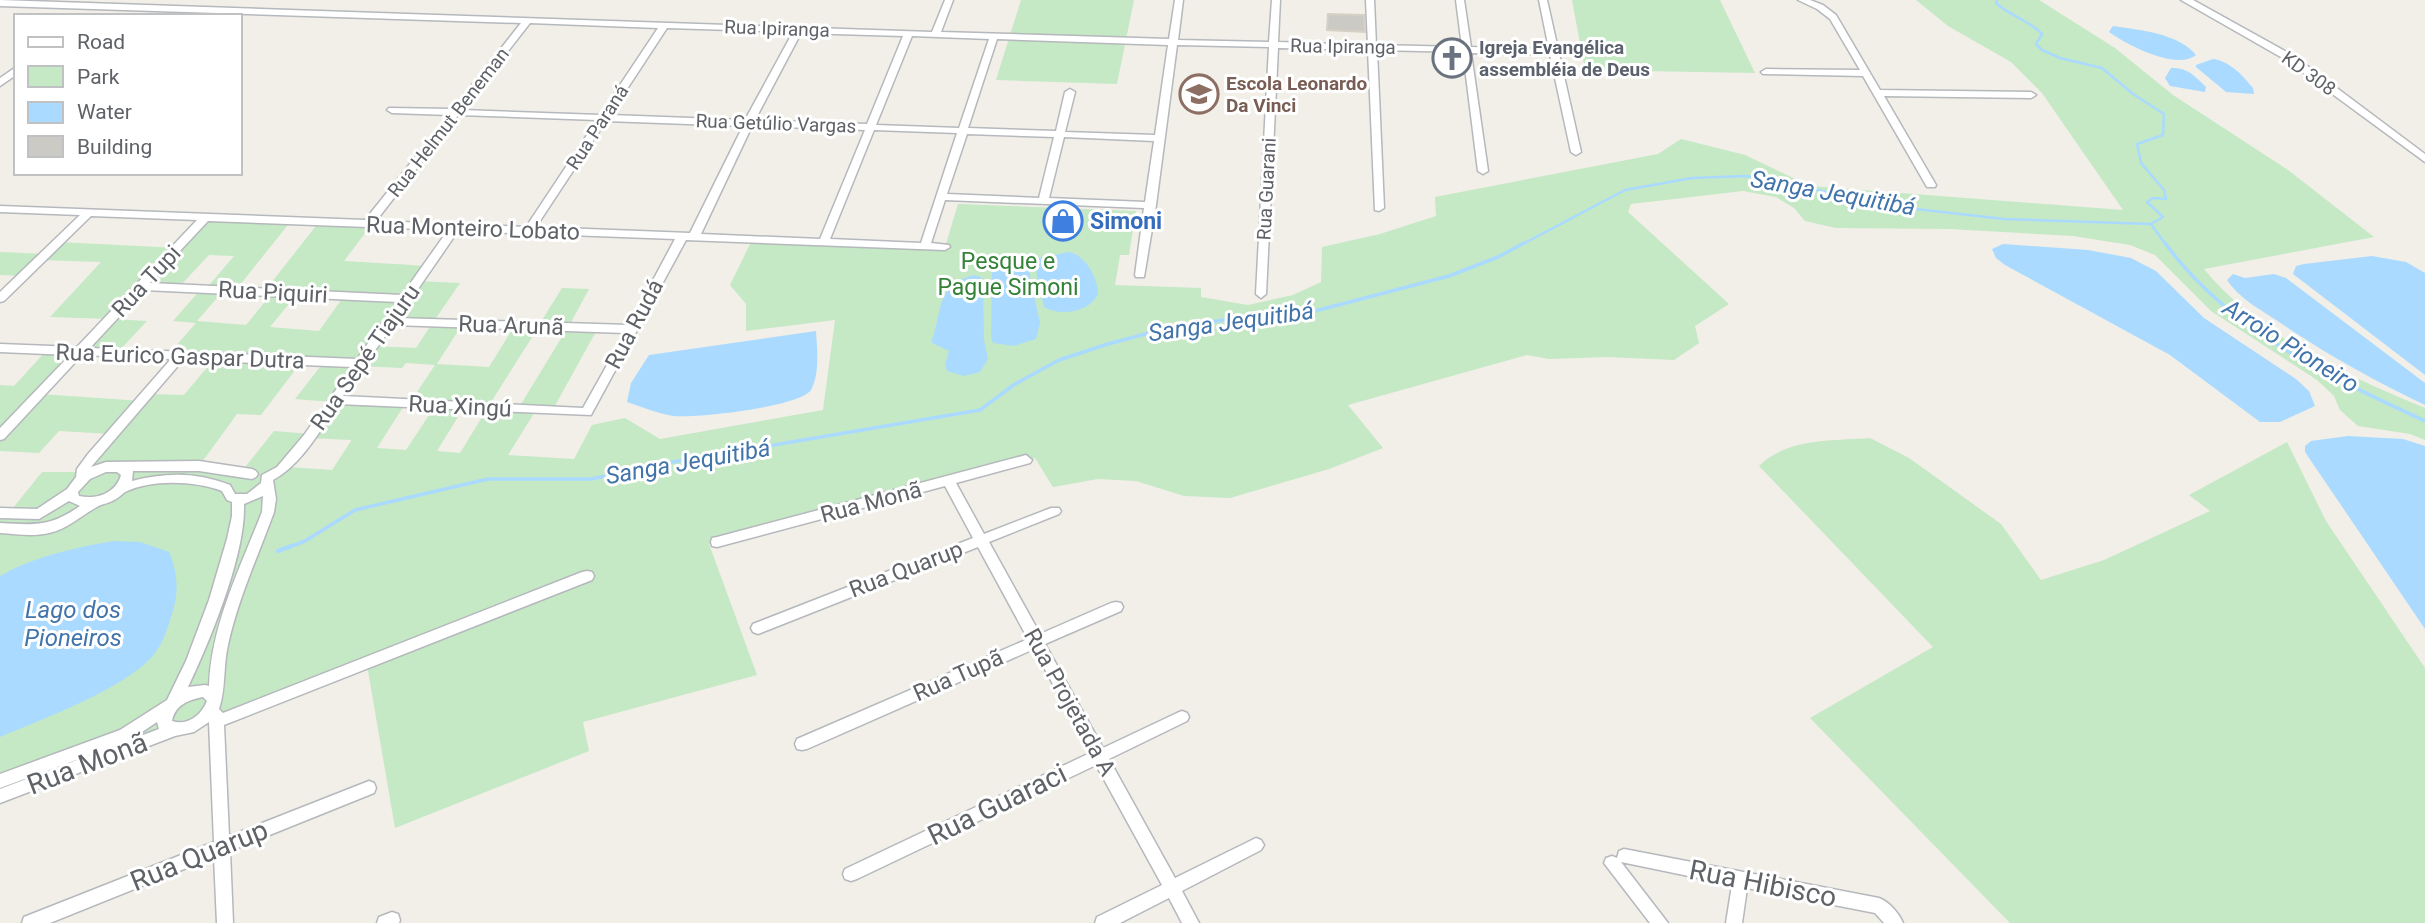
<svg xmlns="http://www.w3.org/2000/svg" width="2425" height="923" viewBox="0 0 2425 923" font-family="Roboto,sans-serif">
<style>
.green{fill:#c5e8c5;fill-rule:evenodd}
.water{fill:#aadaff}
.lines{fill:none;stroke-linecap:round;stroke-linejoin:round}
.stream-far2{stroke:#aadaff;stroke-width:2.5}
.stream-far1{stroke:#aadaff;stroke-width:3.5}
.stream{stroke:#aadaff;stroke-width:4.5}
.building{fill:#cccac5;stroke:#d6d1c6;stroke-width:2}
.minor-casing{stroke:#b5b8bc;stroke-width:3}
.tertiary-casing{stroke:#b5b8bc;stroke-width:3}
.minor{fill:#fff;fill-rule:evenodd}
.tertiary{fill:#fff;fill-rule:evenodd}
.labels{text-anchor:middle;stroke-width:6;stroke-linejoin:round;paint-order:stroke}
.far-street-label{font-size:19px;fill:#5f6368;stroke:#fff}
.far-worship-label{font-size:19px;font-weight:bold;fill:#5b616d;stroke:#fff;text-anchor:start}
.far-education-label{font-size:19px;font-weight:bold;fill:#785e54;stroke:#fff;text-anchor:start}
.shop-label{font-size:23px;font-weight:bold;fill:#366cbe;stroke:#fff;text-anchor:start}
.street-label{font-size:23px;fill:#5f6368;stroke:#fff}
.park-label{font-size:23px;fill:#348238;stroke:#fff}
.water-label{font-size:24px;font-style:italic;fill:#4174aa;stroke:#fff}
.near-street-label{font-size:28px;fill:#5f6368;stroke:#fff}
</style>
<rect width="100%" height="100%" fill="#f1efe8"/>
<path class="green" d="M1021 0H1134L1117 84 996 80Z
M1572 0H1720L1755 73 1585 70Z
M1916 0H2039L2115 48 2173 95 2288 170 2374 237 2204 269C2259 336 2347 376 2425 408V440L2410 434 2358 426 2340 410 2334 396 2317 380 2211 311 2155 255 2130 245 2073 236 1949 229 1836 228 1805 221 1794 208 1776 197 1743 191 1631 204 1628 212 1729 304 1695 326 1699 343 1674 360 1608 357 1549 359 1527 355 1348 405 1383 448 1329 469 1230 498 1184 496 1136 481 1098 479 1053 487 1035 458 709 544 757 675 583 722 589 751 395 828 367 665 218 721 204 718 0 796V513H9L42 472H81L98 466 92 457 111 434 59 431 39 453 0 451V385L14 386 47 350 80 351 110 319 50 317 101 262 40 260 23 276 0 275V252L45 254 58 242 178 248 206 217 291 221 235 291 224 290 197 321 246 325 272 293 264 292 319 222 372 224 344 261 428 266 418 281 460 283 434 321 463 323 437 364 489 367 515 325H539L562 288 589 289 569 326 598 328 552 411 536 410 508 455 574 459 592 425 625 418 660 439 823 410 835 320 746 331V304L730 285 753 238 945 247 958 204 1136 211 1129 255H1120L1115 285 1201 288V297L1248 305 1293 295 1321 282 1322 247 1380 234 1436 216 1435 197 1658 154 1681 139 1745 155 1810 186 2123 210 2042 93 2011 62 1948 26ZM209 255 234 256 206 289H201L173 321 196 323 168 355 215 358 184 395 148 394 142 401 40 394 80 351 117 353 147 321 112 319 141 286 178 288ZM297 294 344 296 319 331 270 327ZM390 321 433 322 416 348 373 346ZM539 326 568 327 518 409 488 407ZM302 361 323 363 295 399 332 402 310 434 274 431 242 471 199 466 237 414 261 415ZM406 363 435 365 409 404 435 406 406 450 377 448 405 404 335 400 358 366 402 368ZM464 407 487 409 460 453 437 451ZM308 438 351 440V441L332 470 288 467Z
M1870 438 1909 458 2001 524 2041 580 2104 560 2210 511 2189 495 2287 442 2326 521 2425 668V923H2010L1810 718 1933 647 1759 466C1787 438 1832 441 1870 438Z"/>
<path class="water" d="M2113 26C2139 30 2178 33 2196 55 2177 71 2127 45 2109 32Z
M2213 59C2230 61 2243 76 2253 88L2254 94 2226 92 2196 67V65Z
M2171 68C2187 67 2195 76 2206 87L2205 92 2170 86 2165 78Z
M2003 244 2088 250 2131 258 2156 271 2204 318 2296 379 2309 391 2315 406 2280 422H2260L2170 355 2005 265 1996 258 1992 249Z
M1068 252C1085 254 1098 278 1098 294 1090 312 1060 317 1044 307L1037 280 1036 261 1040 258Z
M1009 253 1023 257 1027 262 1040 323 1036 339 1014 346 993 343 991 337 992 273 1000 256 1005 262 1013 259Z
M2372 256 2406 262 2425 273V375L2293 274 2296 266 2304 264Z
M2233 274 2245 278 2274 274 2286 278 2425 383V405C2372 380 2321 351 2273 318 2256 307 2238 297 2227 280Z
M974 275 981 277 983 283 984 340 988 359 980 372 964 376 947 371 945 365 949 351 932 343V340C943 310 935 285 974 275Z
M816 331C817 348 820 374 811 390 800 407 696 418 674 416 659 414 642 407 627 402L631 383 649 355Z
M2348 436 2403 439 2425 446V629L2305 452V446L2311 441Z
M113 541 140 542 169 552C178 574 179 592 172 614 168 627 163 643 155 653 128 688 42 719 0 737V576C35 556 74 548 113 541Z"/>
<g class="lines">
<path class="stream-far2" d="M1997 0 1996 3C2010 16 2029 20 2042 34L2036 44 2042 50 2060 58 2102 68 2133 94 2164 114 2163 135 2137 144 2141 163 2164 190 2166 199 2153 198 2147 202 2163 217 2151 224 2166 245
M1521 245 1625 190 1692 178 1747 176 1907 208 2004 219 2151 224"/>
<path class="stream-far1" d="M2165 243C2228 330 2330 377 2425 421
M287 548 305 541 355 510 488 479H591L667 463 980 410 1015 384 1059 360 1108 344 1168 328 1231 319 1292 317 1449 276 1498 257 1524 243"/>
<path class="stream" d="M278 551 291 546"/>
</g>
<path class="building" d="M1328 14 1364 15 1365 32 1327 30Z
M1436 54 1461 55 1462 64H1437Z
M1078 211 1081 227 1049 231 1046 215Z"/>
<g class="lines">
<g class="minor-casing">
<path id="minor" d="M0 0 932 32 945 0H953L941 32 1169 39 1175 0H1183L1178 40 1269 42 1272 0H1280L1278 42 1368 45 1366 0H1374L1376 45 1462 47 1456 0H1464L1471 47 1549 49 1539 0H1547L1581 152 1576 155 1571 152 1550 55 1471 53 1488 171 1483 174 1478 171 1463 52 1377 50 1384 208 1379 211 1375 210 1368 50 1278 48 1266 294 1261 298 1256 294 1269 47 1177 45 1156 205 1144 277H1136L1135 275 1144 208 945 200 931 243 949 245 950 247 945 250 686 240 591 415 338 404C320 431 301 465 273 480L276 499 274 512C258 556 238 599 228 645 223 666 226 689 219 709L223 713 582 572 587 571 592 572 594 576 592 580 224 725 229 836 369 781 374 783 376 788 374 793 230 851 233 923H217L214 857 50 923H22L24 917 214 842 209 722 194 732 175 736 0 803V789L159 729 157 722 130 740 0 788V774L120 730 167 700 186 661 209 600 227 539 232 516V502L227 500 222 491C195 481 152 479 125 492 121 495 117 499 112 501 107 504 101 504 97 507 80 516 68 529 49 533 33 537 16 534 0 533V523C35 525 50 527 80 506L69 501 39 519 0 518V508L37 509 67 489 76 477 77 469 88 454 171 359 82 355 4 439 0 440V428L70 355 0 352V344L77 347 197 220 91 216 4 301 0 302V292L80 215 0 212V206L365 220 449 115 392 113 387 110 389 108 453 109 521 23 0 6ZM530 23 658 28 600 115 462 110ZM667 28 793 32 745 120 610 115ZM801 33 903 36 867 124 755 120ZM912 36 989 39 959 128 876 125ZM997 39 1168 45 1155 135 1065 132 1075 92 1070 89 1065 92 1056 131 968 128ZM458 115 597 120 526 227 376 221ZM606 121 743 126 690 233 536 227ZM752 126 865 130 820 239 701 234ZM874 130 957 133 921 243 830 239ZM967 134 1054 137 1039 198 947 194ZM1064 137 1154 141 1145 202 1049 198ZM208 221 448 230 402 295 150 283ZM458 231 675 239 629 325 398 318ZM144 290 397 302 357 359 90 348ZM393 325 625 333 583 408 343 396ZM183 360 352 367 304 435 277 467 262 475 261 483 247 494H235L230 485C197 472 166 472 132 481L133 471H199L252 479 256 477 258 474 256 471 252 469 199 461 106 462 91 467ZM106 472H117L121 475C116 493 97 500 79 496L78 492 90 479ZM263 496 262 512C240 568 211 625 209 686L205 685 188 687C210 641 246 554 244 504ZM203 697 207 701C201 716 187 726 172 721 175 705 188 700 203 697Z
M1798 0H1810L1823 5 1836 15 1880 90 2031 92 2036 95 2031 98 1884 96 1936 185 1935 187H1927L1863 76 1763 74 1761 72 1766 69 1860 70 1830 19 1817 9Z
M16 67V75L0 86V78Z
M1026 455 1032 460 1030 463 956 483 984 534 1051 508H1059L1061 511 1059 514 989 542 1040 634 1111 603 1116 602 1121 603 1123 607 1121 611 1045 644 1103 748 1177 713 1182 711 1187 713 1189 717 1187 721 1109 759 1175 878 1256 838 1261 840 1264 845 1261 850 1182 891 1199 923H1182L1169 898 1120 923H1095L1097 917 1162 885 1096 765 857 879 851 881 845 879 843 874 845 869 1090 753 1034 649 807 749 802 750 797 749 795 744 797 739 1028 639 978 547 763 632 758 634 753 632 751 628 753 624 973 538 945 486 717 547 712 546 711 542 712 538 717 537Z
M1624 849 1879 898C1889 902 1899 913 1903 923H1884L1875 913 1747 888 1742 923H1726L1732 885 1621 862 1668 923H1650L1604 863 1606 858 1612 856 1617 858 1619 851Z
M392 912 398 914 400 920 399 923H377L379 917Z"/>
</g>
<g class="tertiary-casing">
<path id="tertiary" d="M2181 0H2193L2294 56 2425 154V162L2286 60Z"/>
</g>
<use href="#minor" class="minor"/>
<use href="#tertiary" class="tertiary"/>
</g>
<defs>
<g id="church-ring" transform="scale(2.0125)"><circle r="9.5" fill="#fff" stroke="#6b7280" stroke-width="1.5"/><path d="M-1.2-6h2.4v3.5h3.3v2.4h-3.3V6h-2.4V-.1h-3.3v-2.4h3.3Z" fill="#6b7280"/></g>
<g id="school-ring" transform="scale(2.0125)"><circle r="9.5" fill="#fff" stroke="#8d6e63" stroke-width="1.5"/><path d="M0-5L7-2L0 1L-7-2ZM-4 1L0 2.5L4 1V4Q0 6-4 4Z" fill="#8d6e63"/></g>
<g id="shop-ring" transform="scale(2.0125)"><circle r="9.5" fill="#fff" stroke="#3f7fe0" stroke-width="1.5"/><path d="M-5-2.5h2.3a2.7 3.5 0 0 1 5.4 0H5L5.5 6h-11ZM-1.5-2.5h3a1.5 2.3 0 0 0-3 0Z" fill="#3f7fe0"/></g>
</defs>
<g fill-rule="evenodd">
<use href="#church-ring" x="1452" y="58"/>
<use href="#school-ring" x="1199" y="94"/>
<use href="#shop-ring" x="1063" y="221"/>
</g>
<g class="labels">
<g class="far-street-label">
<text transform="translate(777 28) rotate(2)" y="7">Rua Ipiranga</text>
<text transform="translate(1343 46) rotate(1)" y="7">Rua Ipiranga</text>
<text transform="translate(2309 73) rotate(36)" y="7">KD 308</text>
<text transform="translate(448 122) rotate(-52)" y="7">Rua Helmut Beneman</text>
<text transform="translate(776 123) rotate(2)" y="7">Rua Getúlio Vargas</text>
<text transform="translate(597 127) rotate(-57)" y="7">Rua Paraná</text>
<text transform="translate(1266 189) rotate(-87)" y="7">Rua Guarani</text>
</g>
<g class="far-worship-label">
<text x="1479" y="54">Igreja Evangélica<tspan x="1479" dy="22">assembléia de Deus</tspan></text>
</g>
<g class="far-education-label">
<text x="1226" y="90">Escola Leonardo<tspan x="1226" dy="22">Da Vinci</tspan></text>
</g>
<g class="shop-label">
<text x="1090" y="229">Simoni</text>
</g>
<g class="street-label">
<text transform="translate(473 228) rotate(2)" y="8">Rua Monteiro Lobato</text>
<text transform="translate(146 281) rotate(-47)" y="8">Rua Tupi</text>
<text transform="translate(273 292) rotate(3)" y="8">Rua Piquiri</text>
<text transform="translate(634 324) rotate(-62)" y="8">Rua Rudá</text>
<text transform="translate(511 325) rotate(2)" y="8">Rua Arunã</text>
<text transform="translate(180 356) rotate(2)" y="8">Rua Eurico Gaspar Dutra</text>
<text transform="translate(365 357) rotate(-55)" y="8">Rua Sepé Tiajuru</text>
<text transform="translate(460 406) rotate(3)" y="8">Rua Xingú</text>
<text transform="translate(871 502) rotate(-15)" y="8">Rua Monã</text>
<text transform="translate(906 569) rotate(-21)" y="8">Rua Quarup</text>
<text transform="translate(958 675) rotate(-24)" y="8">Rua Tupã</text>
<text transform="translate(1070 702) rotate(61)" y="8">Rua Projetada A</text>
</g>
<g class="park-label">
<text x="1008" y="269">Pesque e<tspan x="1008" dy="26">Pague Simoni</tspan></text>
</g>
<g class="water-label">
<text transform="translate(1833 193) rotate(10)" y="8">Sanga Jequitibá</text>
<text transform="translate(1231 322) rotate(-8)" y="8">Sanga Jequitibá</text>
<text transform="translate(2291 346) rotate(32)" y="8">Arroio Pioneiro</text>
<text transform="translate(688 462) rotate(-10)" y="8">Sanga Jequitibá</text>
<text x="73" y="618">Lago dos<tspan x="73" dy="28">Pioneiros</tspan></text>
</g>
<g class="near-street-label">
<text transform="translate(87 763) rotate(-21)" y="10">Rua Monã</text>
<text transform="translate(997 804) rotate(-26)" y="10">Rua Guaraci</text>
<text transform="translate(199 855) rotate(-22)" y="10">Rua Quarup</text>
<text transform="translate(1763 883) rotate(11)" y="10">Rua Hibisco</text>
</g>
</g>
<rect x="14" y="14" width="228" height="161" fill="#ffffff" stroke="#bfc1c3" stroke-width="2"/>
<rect x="28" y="37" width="35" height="10" fill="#ffffff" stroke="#bfc1c3" stroke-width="2"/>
<text x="77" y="49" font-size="21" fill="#5f6368">Road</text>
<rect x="28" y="66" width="35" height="21" fill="#c5e8c5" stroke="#bfc1c3" stroke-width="2"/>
<text x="77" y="84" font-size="21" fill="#5f6368">Park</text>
<rect x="28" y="102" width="35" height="21" fill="#aadaff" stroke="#bfc1c3" stroke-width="2"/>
<text x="77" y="119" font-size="21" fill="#5f6368">Water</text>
<rect x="28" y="136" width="35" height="21" fill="#cccac5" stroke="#bfc1c3" stroke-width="2"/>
<text x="77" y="154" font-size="21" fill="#5f6368">Building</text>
</svg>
